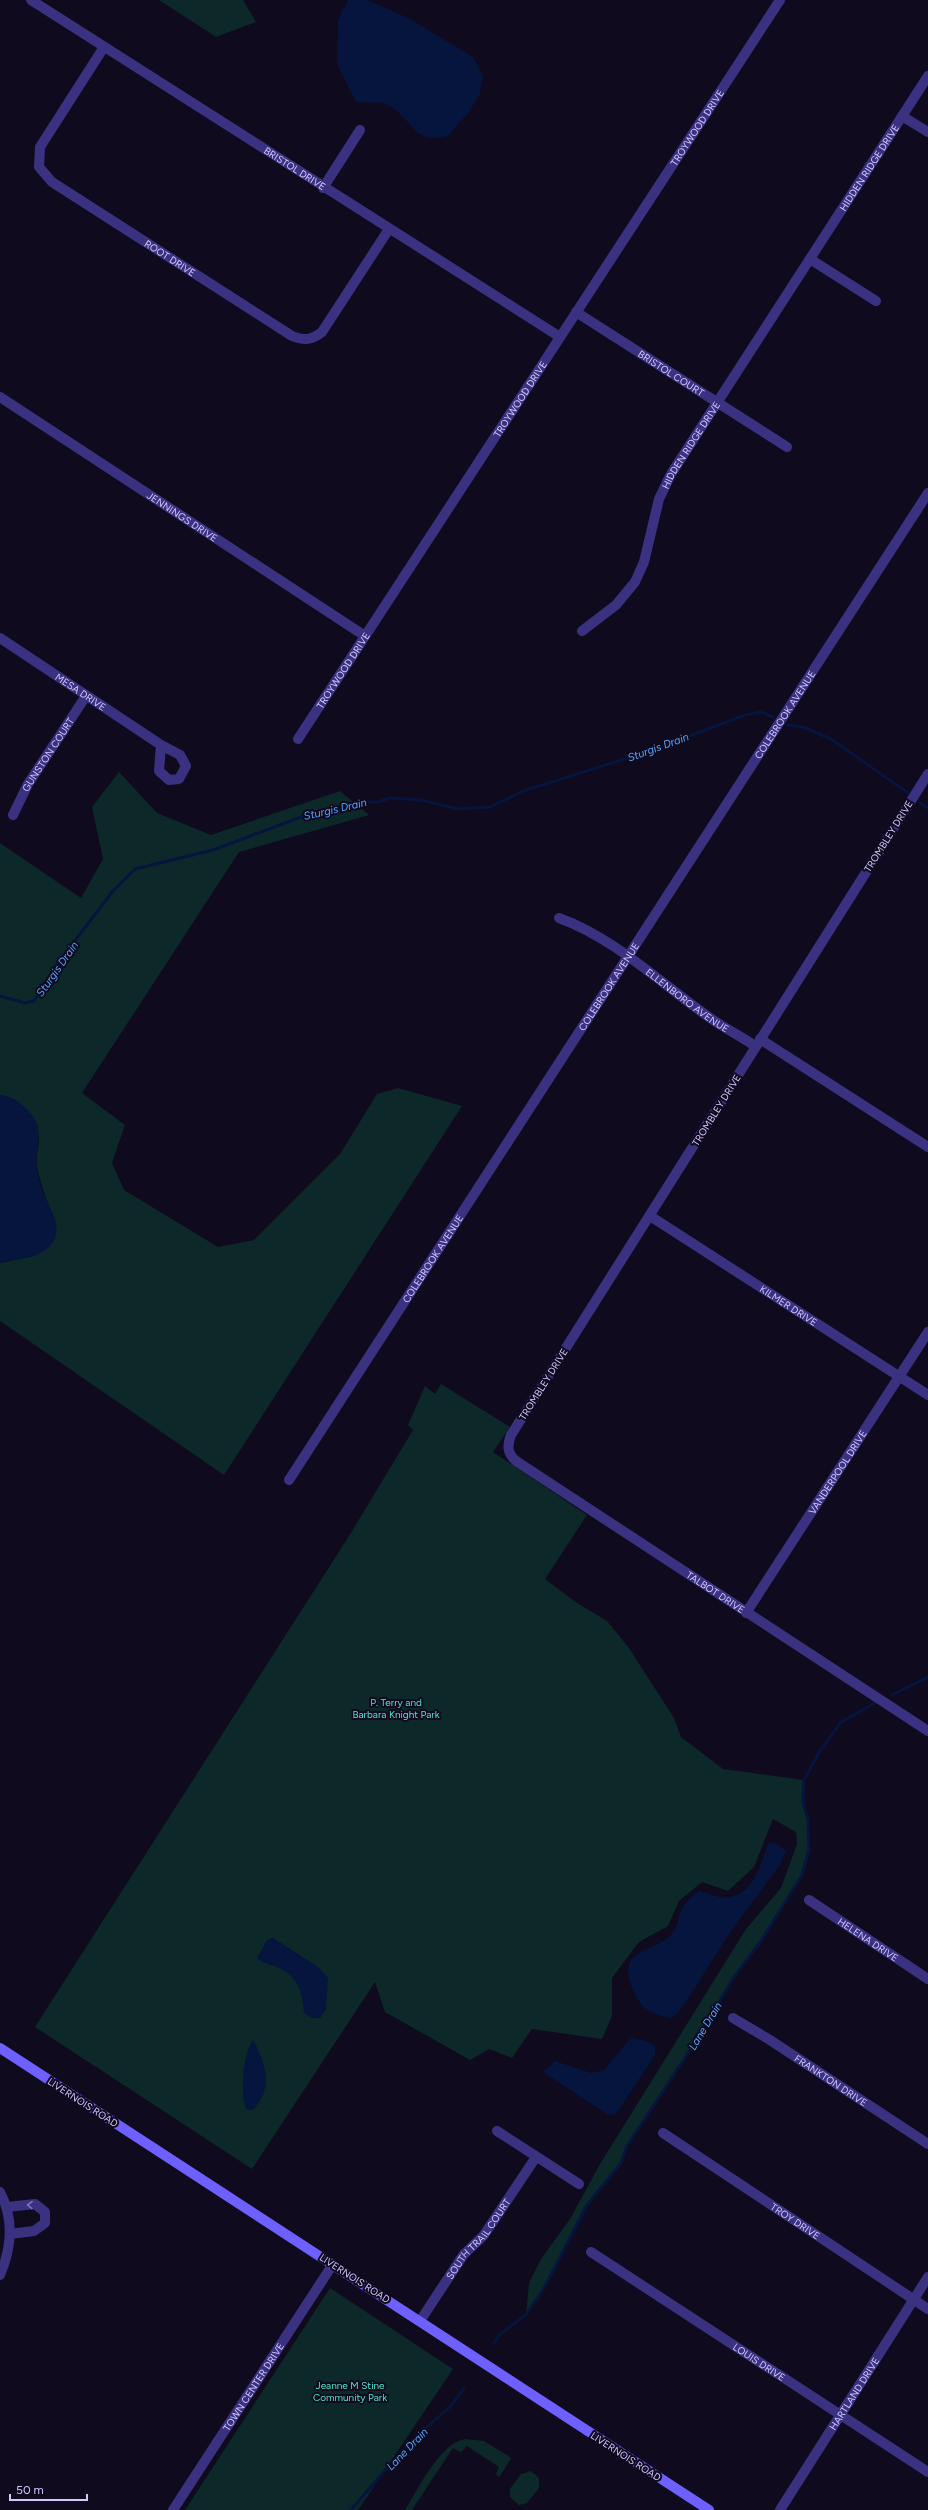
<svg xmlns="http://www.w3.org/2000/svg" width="928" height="2510" viewBox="0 0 928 2510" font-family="Figtree,sans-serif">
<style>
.green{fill:#0d2829}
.water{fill:#05153d}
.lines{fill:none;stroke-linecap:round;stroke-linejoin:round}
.stream{stroke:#05153d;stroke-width:3}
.minor{stroke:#3a3281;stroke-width:10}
.secondary{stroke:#6e5fff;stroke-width:10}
.oneway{stroke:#7e76ba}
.labels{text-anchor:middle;stroke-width:4;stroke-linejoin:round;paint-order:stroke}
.street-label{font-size:10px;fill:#d2c8ff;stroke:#0f0a1e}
.park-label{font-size:10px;fill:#4ce7cb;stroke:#0f0a1e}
.water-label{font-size:11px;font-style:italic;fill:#56a5ff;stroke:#0f0a1e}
</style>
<rect width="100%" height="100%" fill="#0f0a1e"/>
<path class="green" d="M159 0H243L256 22 216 37Z
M119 772 157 813 211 835 340 791 369 815 239 852 82 1093 125 1125 112 1163 124 1190 218 1247 254 1240 340 1154 377 1094 398 1088 462 1106 224 1475 0 1321V1263L34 1256 56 1228C50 1207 41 1188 37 1167 35 1158 39 1148 39 1139 37 1118 22 1098 0 1095V843L81 898 103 859 92 807Z
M441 1384 510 1427 493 1452 587 1515 545 1579 577 1603 607 1621 629 1648 674 1718 681 1737 723 1769 804 1780 803 1803 808 1819 809 1850 799 1882 761 1941 734 1977 698 2038 627 2146 617 2170 587 2205 543 2290 526 2315 529 2283 541 2259 570 2219 600 2164 746 1929 781 1888 797 1844 796 1832 773 1819 754 1867 728 1891 702 1882 679 1901 668 1926 639 1942 612 1978V2016L602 2039 532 2029 512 2058 489 2049 470 2060 385 2012 375 1982 252 2169 35 2027 349 1536 413 1430 408 1425 425 1386 435 1394Z
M330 2288 453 2369 358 2510H185Z
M465 2439 484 2441 510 2457 511 2459 499 2477 496 2474 499 2467 467 2446 461 2452 453 2448 412 2510H405C418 2489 440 2443 465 2439Z
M531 2471 539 2478V2488L527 2503 519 2505 510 2497V2489L521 2474Z"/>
<path class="water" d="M348 0H368L410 19 473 57 483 76 480 94 469 112 448 136C441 137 432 139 426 137 412 133 402 109 383 103 380 102 363 103 356 102L337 64 338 20Z
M0 1095C14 1096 32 1110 37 1124 41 1137 36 1150 36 1163 37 1171 39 1180 41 1188 46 1202 63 1224 54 1240 43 1260 19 1257 0 1263Z
M774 1842 786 1851 780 1865 731 1931 682 2008 672 2018C652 2015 642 2010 634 1992 612 1945 657 1955 674 1931 678 1925 678 1917 681 1911 684 1902 692 1896 699 1891 706 1892 713 1896 720 1897 751 1901 760 1867 768 1844Z
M273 1938 318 1967 328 1978 326 2010 320 2018H312L304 2013C303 1996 299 1979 283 1970 275 1965 265 1965 257 1958L267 1940Z
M631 2038 647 2041 655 2046V2055L616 2114 608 2115 543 2072 555 2061 591 2073 604 2070Z
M253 2040C266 2062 274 2091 252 2110L246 2109C240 2094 243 2053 253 2040Z"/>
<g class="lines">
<path class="stream" d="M788 725 803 727 831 739 908 793
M920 803 928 808
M0 996 25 1003 34 1001 60 960 83 930 113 891 135 869 213 850 306 815 357 802H378L390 798 421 800 458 809 490 807 523 791 650 751 745 715 761 712 773 717
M892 1695 928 1677
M494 2343 500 2334 526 2315 543 2290 587 2205 621 2163 627 2146 700 2035 734 1977 761 1941 802 1875 809 1850 808 1819 803 1803 804 1780 820 1751 841 1722 875 1703
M351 2510 408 2444 451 2406 464 2388"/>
<g class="minor">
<path id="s1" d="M31 0 560 337"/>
<path id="s2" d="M104 47 40 147 39 167 52 182 292 336C304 341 312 340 322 332L389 229"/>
<path d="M902 116 928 132"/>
<path d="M323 188 360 130"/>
<path d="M810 259 876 301"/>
<path id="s3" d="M576 312 787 447"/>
<path id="s4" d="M0 397 365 636"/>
<path id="s5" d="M582 631 616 605 635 582 644 562 659 499 671 474 928 76"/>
<path id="s6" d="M0 638 161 745 180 755 186 766 179 779 169 780 159 771 161 745"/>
<path id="s7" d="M298 739 780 0"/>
<path id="s8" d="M928 774 511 1435C507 1446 507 1453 516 1461L928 1731"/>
<path id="s9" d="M13 815 28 784 86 696"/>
<path id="s10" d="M559 918C614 938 658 981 706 1015 722 1027 739 1035 755 1046"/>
<path d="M760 1039 928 1147"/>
<path id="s11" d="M650 1216 928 1395"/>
<path id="s12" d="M289 1480 928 493"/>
<path id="s13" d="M746 1613 928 1332"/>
<path id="s14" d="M809 1900 928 1979"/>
<path id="s15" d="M733 2018 770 2040 928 2144"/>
<path d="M497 2131 579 2184"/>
<path id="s16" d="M663 2133 928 2309"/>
<path d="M0 2192C14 2219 12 2247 0 2275"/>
<path d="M7 2207 35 2204 45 2212V2223L34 2231 10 2234"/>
<path id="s17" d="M591 2252 928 2472"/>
<path id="s18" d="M420 2321 464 2254 484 2235 536 2157"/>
<path id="s19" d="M173 2510 333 2264"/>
<path id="s20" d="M780 2510 928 2277"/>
</g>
<path class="secondary" d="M0 2048 709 2510"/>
</g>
<defs><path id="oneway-chevron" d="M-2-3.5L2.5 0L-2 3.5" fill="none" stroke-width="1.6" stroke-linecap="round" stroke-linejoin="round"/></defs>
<use class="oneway" href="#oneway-chevron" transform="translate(30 2205) rotate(-179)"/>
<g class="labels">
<g class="street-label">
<text dy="4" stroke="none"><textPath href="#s7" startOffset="730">TROYWOOD DRIVE</textPath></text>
<text dy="4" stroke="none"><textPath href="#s5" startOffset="552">HIDDEN RIDGE DRIVE</textPath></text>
<text dy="4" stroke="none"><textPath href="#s1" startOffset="313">BRISTOL DRIVE</textPath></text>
<text dy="4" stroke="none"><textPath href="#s2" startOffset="299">ROOT DRIVE</textPath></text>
<text dy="4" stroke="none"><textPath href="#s3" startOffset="113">BRISTOL COURT</textPath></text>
<text dy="4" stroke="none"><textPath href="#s7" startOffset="406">TROYWOOD DRIVE</textPath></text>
<text dy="4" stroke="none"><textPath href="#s5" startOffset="222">HIDDEN RIDGE DRIVE</textPath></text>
<text dy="4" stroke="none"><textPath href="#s4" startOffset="218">JENNINGS DRIVE</textPath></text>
<text dy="4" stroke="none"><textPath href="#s7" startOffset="82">TROYWOOD DRIVE</textPath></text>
<text dy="4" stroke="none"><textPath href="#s6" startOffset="97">MESA DRIVE</textPath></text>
<text dy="4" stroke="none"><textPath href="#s12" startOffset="912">COLEBROOK AVENUE</textPath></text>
<text dy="4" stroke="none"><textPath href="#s9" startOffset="70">GUNSTON COURT</textPath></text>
<text transform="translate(888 836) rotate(-58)" y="4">TROMBLEY DRIVE</text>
<text dy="4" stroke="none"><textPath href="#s12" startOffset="588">COLEBROOK AVENUE</textPath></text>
<text dy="4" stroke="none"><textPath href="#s10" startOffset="153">ELLENBORO AVENUE</textPath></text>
<text transform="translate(716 1110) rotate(-58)" y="4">TROMBLEY DRIVE</text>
<text dy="4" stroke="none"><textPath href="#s12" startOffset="264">COLEBROOK AVENUE</textPath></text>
<text dy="4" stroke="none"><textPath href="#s11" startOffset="165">KILMER DRIVE</textPath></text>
<text transform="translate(543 1384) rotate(-58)" y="4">TROMBLEY DRIVE</text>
<text dy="4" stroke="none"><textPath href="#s13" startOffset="168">VANDERPOOL DRIVE</textPath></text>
<text dy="4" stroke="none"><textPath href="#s8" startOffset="1049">TALBOT DRIVE</textPath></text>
<text dy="4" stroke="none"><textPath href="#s14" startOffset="71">HELENA DRIVE</textPath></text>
<text dy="4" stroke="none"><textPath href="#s15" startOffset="116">FRANKTON DRIVE</textPath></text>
<text transform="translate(83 2102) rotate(33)" y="4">LIVERNOIS ROAD</text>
<text dy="4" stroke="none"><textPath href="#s16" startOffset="159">TROY DRIVE</textPath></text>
<text dy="4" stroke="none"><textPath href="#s18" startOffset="101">SOUTH TRAIL COURT</textPath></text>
<text transform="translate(355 2278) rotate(33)" y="4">LIVERNOIS ROAD</text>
<text dy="4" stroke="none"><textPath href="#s17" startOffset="201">LOUIS DRIVE</textPath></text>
<text dy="4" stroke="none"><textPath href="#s19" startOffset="147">TOWN CENTER DRIVE</textPath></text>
<text dy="4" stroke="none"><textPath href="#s20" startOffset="138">HARTLAND DRIVE</textPath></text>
<text transform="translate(626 2456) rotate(33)" y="4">LIVERNOIS ROAD</text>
</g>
<g class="park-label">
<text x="396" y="1706">P. Terry and<tspan x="396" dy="12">Barbara Knight Park</tspan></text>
<text x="350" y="2389">Jeanne M Stine<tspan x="350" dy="12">Community Park</tspan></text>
</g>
<g class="water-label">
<text transform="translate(658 747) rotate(-20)" y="4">Sturgis Drain</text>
<text transform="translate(335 809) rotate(-13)" y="4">Sturgis Drain</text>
<text transform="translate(57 969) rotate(-55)" y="4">Sturgis Drain</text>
<text transform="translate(705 2026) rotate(-59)" y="4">Lane Drain</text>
<text transform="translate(407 2449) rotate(-46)" y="4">Lane Drain</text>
</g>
</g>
<path d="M10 2494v6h77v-6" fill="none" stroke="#d2c8ff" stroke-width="2"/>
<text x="16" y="2494" font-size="12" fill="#d2c8ff" stroke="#0f0a1e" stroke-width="3" paint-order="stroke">50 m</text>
</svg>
